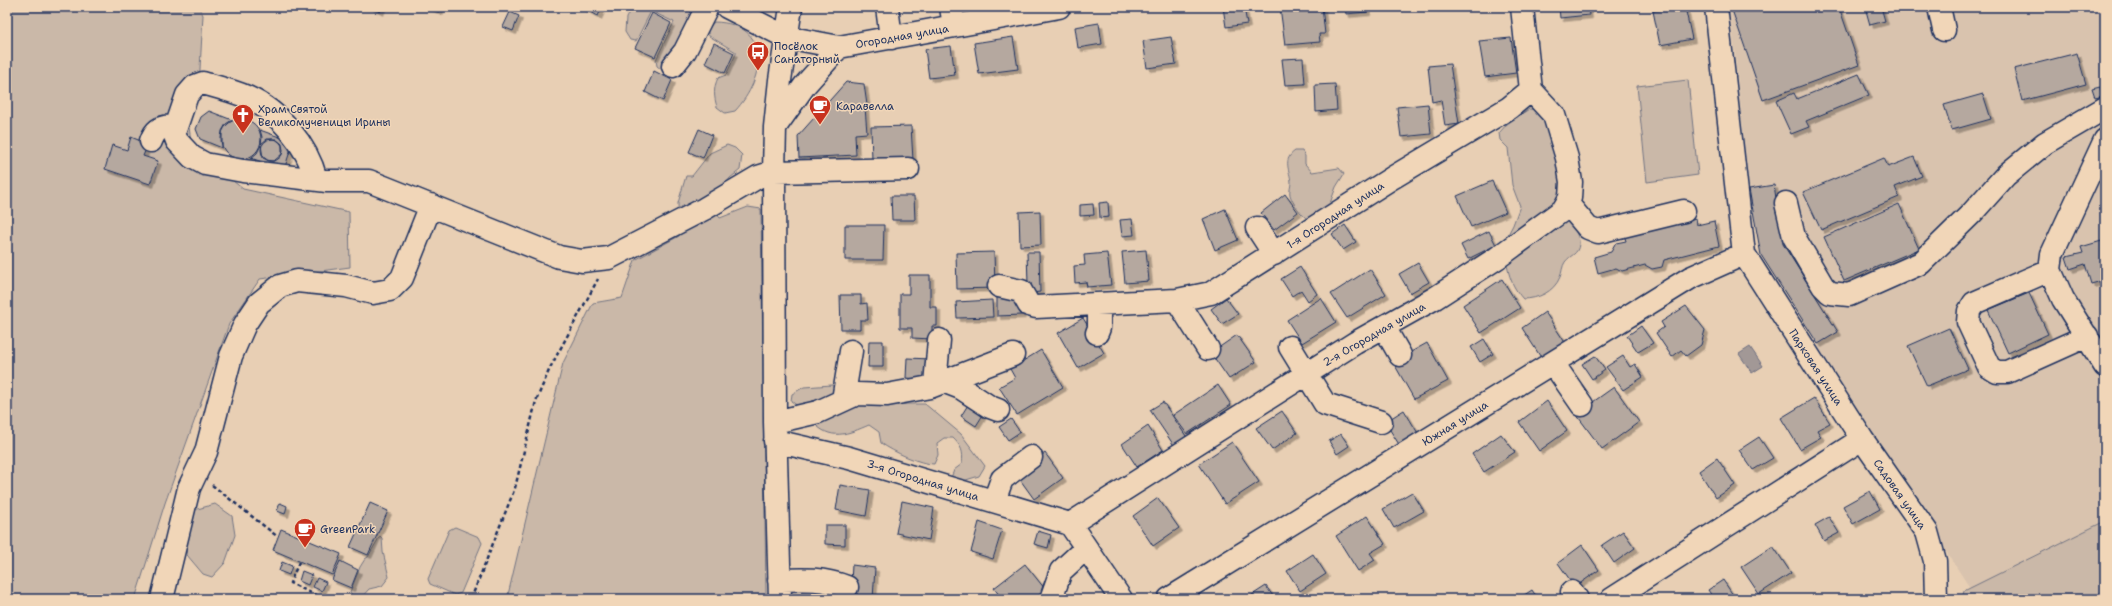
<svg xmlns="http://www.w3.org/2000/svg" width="2112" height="606" viewBox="0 0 2112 606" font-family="'Shantell Sans',sans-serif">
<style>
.built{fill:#d9c3ae}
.green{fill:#cab8a8;stroke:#727483}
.water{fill:#a29896;stroke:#6c6e80}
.building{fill:#b5a89f;stroke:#1b2f5e;filter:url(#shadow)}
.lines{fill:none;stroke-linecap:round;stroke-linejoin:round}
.minor-casing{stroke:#1b2f5e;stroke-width:25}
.path{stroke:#1b2f5e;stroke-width:2.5;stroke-dasharray:4 3;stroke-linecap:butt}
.minor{stroke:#f1d6b8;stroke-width:22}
.labels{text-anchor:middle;stroke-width:3;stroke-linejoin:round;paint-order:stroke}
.street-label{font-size:11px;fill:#1b2f5e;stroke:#f1d6b8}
.poi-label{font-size:11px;fill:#1b2f5e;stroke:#f1d6b8;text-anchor:start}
</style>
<defs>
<filter id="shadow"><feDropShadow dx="3.5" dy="3.5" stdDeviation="0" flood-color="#0004"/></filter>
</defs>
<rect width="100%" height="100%" fill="#e8cfb4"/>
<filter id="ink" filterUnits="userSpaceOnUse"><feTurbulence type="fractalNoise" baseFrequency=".025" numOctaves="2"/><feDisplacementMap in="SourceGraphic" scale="8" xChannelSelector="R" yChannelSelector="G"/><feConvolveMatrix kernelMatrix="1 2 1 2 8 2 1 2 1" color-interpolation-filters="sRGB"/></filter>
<g filter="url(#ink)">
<path class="built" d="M1730 7H2105V81L2102 84 2105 100V520L1974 594 1814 349 1819 346 1761 255 1749 189Z"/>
<path class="green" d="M7 7H199L203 15 199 87 187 113 192 148 243 189 349 212 350 267 260 279 229 324 165 503 135 599H7Z
M632 7H692L694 19 678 51 662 70 657 66 656 60 674 22 651 11 636 41 630 40 625 32 626 18Z
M714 22C772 23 766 78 735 111L725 113 717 107C714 97 713 88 718 78L726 75 736 54V52L709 36 707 30Z
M1688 80 1698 175 1647 182 1637 86Z
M1529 109 1540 110 1556 135 1560 184 1553 214 1572 224C1574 229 1580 238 1579 244 1578 255 1571 254 1565 262 1562 266 1562 273 1560 277 1554 292 1538 299 1523 299 1507 281 1508 266 1503 244L1513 225 1520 206 1512 185 1508 148 1500 140 1499 133 1507 124Z
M727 145 735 148 742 155 740 170 730 178 718 195 716 213 720 218 748 207 761 209 766 599H507L563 363 593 303 622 298 635 260 679 236 678 203 686 176H692L710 153Z
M1295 151H1302L1305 156V164L1312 172 1339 168 1344 174 1336 187 1329 206 1308 220C1301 214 1293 204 1290 195 1289 191 1291 186 1291 182 1290 170 1282 160 1295 151Z
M832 385 860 391 895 404H925L961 434 985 466 979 476 966 480 951 478 954 470 962 464C964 451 961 446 953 438H944L937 443 938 455 934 464C920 464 893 452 881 443L879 432 869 425C848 434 830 442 812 421 805 414 800 407 791 401L792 394 804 387Z
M215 504 232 516 235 535 225 563 212 577 203 574 187 555 185 542 194 510Z
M2105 521V599H1962L1964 591Z
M455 527 479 537 482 543 461 593 455 595 430 584 428 579 449 530Z
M380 536 382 538 383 552 389 577 382 586 369 589 360 599 353 596 350 592 360 567 365 559 368 557Z"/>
<path class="water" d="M1750 347 1763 366 1752 373 1739 354Z"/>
<path class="building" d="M370 7H382L380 12Z
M428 7H441L439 12Z
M582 7H602L598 16Z
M1223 7H1244L1247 24 1226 27Z
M1280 7H1322L1325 34H1319L1320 42 1285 45Z
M1345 7H1367V12L1346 14Z
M1559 7H1588L1589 15 1560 18Z
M1676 7H1685L1692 39 1660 45 1653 11Z
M1731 7H1839L1859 65 1763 100Z
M1865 7H1881L1885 21 1870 25Z
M510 12 519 16 513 31 503 27Z
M652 13 671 23 655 57 635 48Z
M1099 23 1102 44 1078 48 1075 27Z
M1013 37 1018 69 979 74 974 43Z
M1171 37 1176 64 1147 68 1143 41Z
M1511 38 1516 73 1485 77 1479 41Z
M714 43 734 53 725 73 705 63Z
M951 46 955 75 929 78 925 49Z
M2077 53 2086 84 2022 101 2014 69Z
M1303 58 1305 84 1285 85 1282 59Z
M1450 64 1459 124 1445 126 1441 100 1432 102 1428 66Z
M654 71 672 80 663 101 645 92Z
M1859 74 1869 95 1806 121 1809 127 1791 134 1776 101 1794 93 1797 99Z
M846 82 864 84 867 105 865 107 867 133 855 134 856 155 799 158 798 136Z
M1335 84 1337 110 1316 112 1315 85Z
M2100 87 2103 96 2095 98 2092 89Z
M1983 94 1991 119 1952 130 1944 105Z
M1428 104 1431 134 1401 137 1397 107Z
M209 111 232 120 226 124 222 131V148L200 139 196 129 201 117Z
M221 139a20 20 0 1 1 40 0a20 20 0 1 1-40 0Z
M911 126 913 160 872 161 871 127Z
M699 129 712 135 703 158 689 152Z
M260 130 293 142 284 170 251 158 257 153 261 145 263 158 269 161H274L282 154V144L276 139H267L261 144 262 137Z
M131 137 148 144 143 156 158 161 150 184 105 169 112 145 127 150Z
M261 150a11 11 0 1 1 22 0a11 11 0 1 1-22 0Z
M1914 157 1922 176 1895 187 1899 197 1821 230 1803 192 1884 158 1888 167Z
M1492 181 1506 212 1471 227 1457 196Z
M1774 185 1783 244 1838 332 1818 344 1761 255 1749 189Z
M1285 194 1298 212 1274 230 1261 213Z
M891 196H914L915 220H892Z
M1108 202 1109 217 1100 218 1099 203Z
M1093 204 1094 215 1080 216V205Z
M1899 204 1919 249 1844 281 1824 237Z
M1225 209 1238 240 1215 250 1203 219Z
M1040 211 1041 245 1020 246 1019 212Z
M1132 219 1134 235 1122 236 1120 220Z
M1696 219 1697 225 1714 221 1719 246 1664 260 1662 267 1652 269 1645 265 1622 271 1616 268 1598 273 1594 257 1611 252 1616 243 1626 241 1624 235Z
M845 225H884L883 260H845Z
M1345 225 1356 242 1343 250 1332 234Z
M1489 231 1496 245 1468 259 1461 245Z
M2105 240V280L2091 284 2085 264 2070 269 2066 257 2083 253 2081 247Z
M1146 250 1149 281 1125 283 1122 252Z
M994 252 995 288 957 289 956 253Z
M1027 252H1039L1040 292 1032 293 1031 283 1028 284Z
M1107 253 1111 285 1087 287 1086 282 1075 283 1074 266 1085 265 1084 255Z
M1418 263 1429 282 1410 293 1399 274Z
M1300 267 1317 294 1308 301 1301 290 1292 296 1281 279Z
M1370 269 1386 294 1347 318 1331 294Z
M909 275H930V307H937V326H932V339L912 338V328H900V294H909Z
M1502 279 1520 308 1481 333 1463 305Z
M2029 293 2048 334 2008 353 1988 310Z
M840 295H861V304L867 303 868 320H860V329H841Z
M1021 296 1022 315 997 316V297Z
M1226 298 1238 314 1222 324 1211 309Z
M1321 298 1336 322 1302 343 1287 320Z
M992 300 993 317 957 318 956 302Z
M1686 306 1705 330 1701 345 1686 356 1681 350 1672 357 1656 333 1664 327 1661 322Z
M1545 312 1566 344 1542 359 1522 328Z
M1083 318 1104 353 1078 368 1058 333Z
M1641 326 1653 343 1638 352 1627 336Z
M1949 328 1968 369 1927 386 1908 346Z
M1237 335 1256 362 1229 379 1211 353Z
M1484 339 1493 354 1480 362 1471 347Z
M869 341H883V367H868Z
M1427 343 1448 381 1414 399 1393 362Z
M1041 350 1063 387 1017 415 999 387 1015 378 1010 369Z
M1595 356 1605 370 1592 379 1582 364Z
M1623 356 1630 367 1635 364 1643 377 1623 390 1606 367Z
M907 358 931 359 930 380 906 378Z
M1218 385 1231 405 1187 434 1173 415Z
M1614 387 1639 422 1602 449 1576 414Z
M1814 398 1830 423 1817 430 1821 437 1800 449 1781 418Z
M971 400 986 410 976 426 961 416Z
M1547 401 1567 431 1539 451 1519 422Z
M1163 402 1188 439 1175 447 1150 410Z
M1404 410 1419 435 1400 446 1385 422Z
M1282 411 1297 433 1272 450 1256 428Z
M1011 419 1020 432 1008 440 999 427Z
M1148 426 1163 450 1137 467 1122 444Z
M1341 434 1349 446 1337 454 1329 441Z
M1501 434 1515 452 1484 472 1472 454Z
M1759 437 1773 458 1753 470 1739 450Z
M1232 442 1259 482 1225 504 1199 464Z
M1045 453 1063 478 1034 499 1016 474Z
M1717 458 1735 485 1716 498 1699 471Z
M840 485 870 490 866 516 836 510Z
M1870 491 1880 509 1853 524 1843 506Z
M1412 492 1424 511 1394 528 1383 509Z
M1158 498 1179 528 1153 546 1133 516Z
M902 501 934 508 929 540 896 533Z
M280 503 287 506 285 514 277 511Z
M370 503 388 511 368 555 350 547Z
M1367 516 1385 544 1370 553 1375 560 1358 571 1336 536Z
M1829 517 1839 533 1824 541 1815 525Z
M979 522 1002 530 993 559 971 552Z
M825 525H845V545L825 544Z
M281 529 341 554 332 575 273 550Z
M1038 531 1051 535 1048 548 1034 544Z
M1623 531 1635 548 1614 563 1602 545Z
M1582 545 1599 570 1575 587 1558 563Z
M1773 546 1791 573 1759 594 1741 567Z
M1313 554 1326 574 1300 591 1287 571Z
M340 561 358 570 351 588 332 580Z
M282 562 292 566 289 575 279 571Z
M1025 564 1049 594 1042 599H1002L994 588Z
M852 565 875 568 873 599H850Z
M302 571 312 575 308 585 299 581Z
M317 578 326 582 322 591 313 587Z
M1723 580 1733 595 1727 599H1714L1708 590Z
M1266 586 1275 599H1246Z
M1532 590 1538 599H1518Z"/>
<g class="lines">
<g class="minor-casing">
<path id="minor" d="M727 7 786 37 839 47 1059 7
M887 7 891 38
M951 7 954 26
M1939 7 1944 30
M673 66 685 51 707 7
M776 126 805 85 839 47
M2105 140 2052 254 2050 270 2063 299 2105 366
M151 141C155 129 163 125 176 127
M316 179C307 145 279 111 247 97 233 91 217 87 203 83L195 86 187 95 174 133 177 141 192 157 205 164 243 171 327 181H369L559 257 582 261 609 258 704 209 758 177 774 172 908 169
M1786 203 1794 237 1823 286 1830 293 1849 295 1921 263 1972 213 2006 175 2045 143 2105 108
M1568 204 1588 228 1598 232 1684 211
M1257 228 1274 254
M2050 270 1974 303 1969 311 1968 322 1989 367 1997 372H2007L2087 336
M999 286 1021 291 1029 305 1036 307 1177 300 1211 293 1392 178 1509 108 1531 90 1522 7
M1177 300 1208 349
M1384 327 1400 355
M1097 333 1099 328V304
M1290 347 1325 404 1381 422
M1553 363 1582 405
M943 381 961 388 990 407 998 410
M935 384 939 340
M843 400 851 351
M775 422 818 412 857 394 887 395 930 387 1013 355
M1862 439 1927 532 1935 561 1936 599
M775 441 849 458 1070 524
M994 501 1002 479 1031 457
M1070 524 1355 343 1435 298 1497 258 1563 210 1570 198 1571 182 1567 158 1554 115 1531 90
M1070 524 1121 599
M779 580C805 579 822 578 847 587
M1572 592 1577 599
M162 599 189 488 206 452 231 356 245 324 259 303 280 286 297 281 346 286 373 293 390 290 402 278 431 205
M780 599 775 422 774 172 775 127 780 80 791 7
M1051 599 1061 571 1086 548
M1169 599 1690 278 1744 254
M1612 599 1862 439 1744 254 1716 7"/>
</g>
<path class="path" d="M212 485 278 537
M299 562 290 583 324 599
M471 599 515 488 536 401 550 368 598 279"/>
<use href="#minor" class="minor"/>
</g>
</g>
<defs>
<g id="bus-pin" transform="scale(1.15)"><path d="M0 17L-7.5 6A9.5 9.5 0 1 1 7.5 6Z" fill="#c8321e" stroke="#f1d6b8"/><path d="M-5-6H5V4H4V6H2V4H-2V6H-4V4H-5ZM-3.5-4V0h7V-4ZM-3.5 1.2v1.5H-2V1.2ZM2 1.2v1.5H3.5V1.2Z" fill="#fff"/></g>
<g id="cafe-pin" transform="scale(1.15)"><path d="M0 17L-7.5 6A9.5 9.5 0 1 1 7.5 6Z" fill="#c8321e" stroke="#f1d6b8"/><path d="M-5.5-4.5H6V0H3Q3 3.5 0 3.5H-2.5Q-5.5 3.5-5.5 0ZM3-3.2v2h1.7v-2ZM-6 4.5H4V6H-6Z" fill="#fff"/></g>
<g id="church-pin" transform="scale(1.15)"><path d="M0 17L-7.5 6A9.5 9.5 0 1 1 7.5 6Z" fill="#c8321e" stroke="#f1d6b8"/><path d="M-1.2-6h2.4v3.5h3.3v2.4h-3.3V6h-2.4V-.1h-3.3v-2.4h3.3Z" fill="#fff"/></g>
</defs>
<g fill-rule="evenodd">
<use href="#bus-pin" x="758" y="52"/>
<use href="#cafe-pin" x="820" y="106"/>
<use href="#church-pin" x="243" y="115"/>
<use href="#cafe-pin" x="305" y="529"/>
</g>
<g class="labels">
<g class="street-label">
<text transform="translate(902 36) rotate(-10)" y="4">Огородная улица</text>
<text transform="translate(1335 215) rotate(-33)" y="4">1-я Огородная улица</text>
<text transform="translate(1374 334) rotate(-30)" y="4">2-я Огородная улица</text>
<text transform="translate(1816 367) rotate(57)" y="4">Парковая улица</text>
<text transform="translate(1455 423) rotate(-32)" y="4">Южная улица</text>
<text transform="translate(923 480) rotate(17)" y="4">3-я Огородная улица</text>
<text transform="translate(1900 494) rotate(55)" y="4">Садовая улица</text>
</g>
<g class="poi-label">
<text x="774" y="50">Посёлок<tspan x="774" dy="13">Санаторный</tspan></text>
<text x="836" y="110">Каравелла</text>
<text x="258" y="113">Храм Святой<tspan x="258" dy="13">Великомученицы Ирины</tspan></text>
<text x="320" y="533">GreenPark</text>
</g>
</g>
<rect width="2112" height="606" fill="none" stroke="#f1d6b8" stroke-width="24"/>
<rect x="12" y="12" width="2088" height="582" fill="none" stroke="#1b2f5e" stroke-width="1.5" filter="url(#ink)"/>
</svg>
